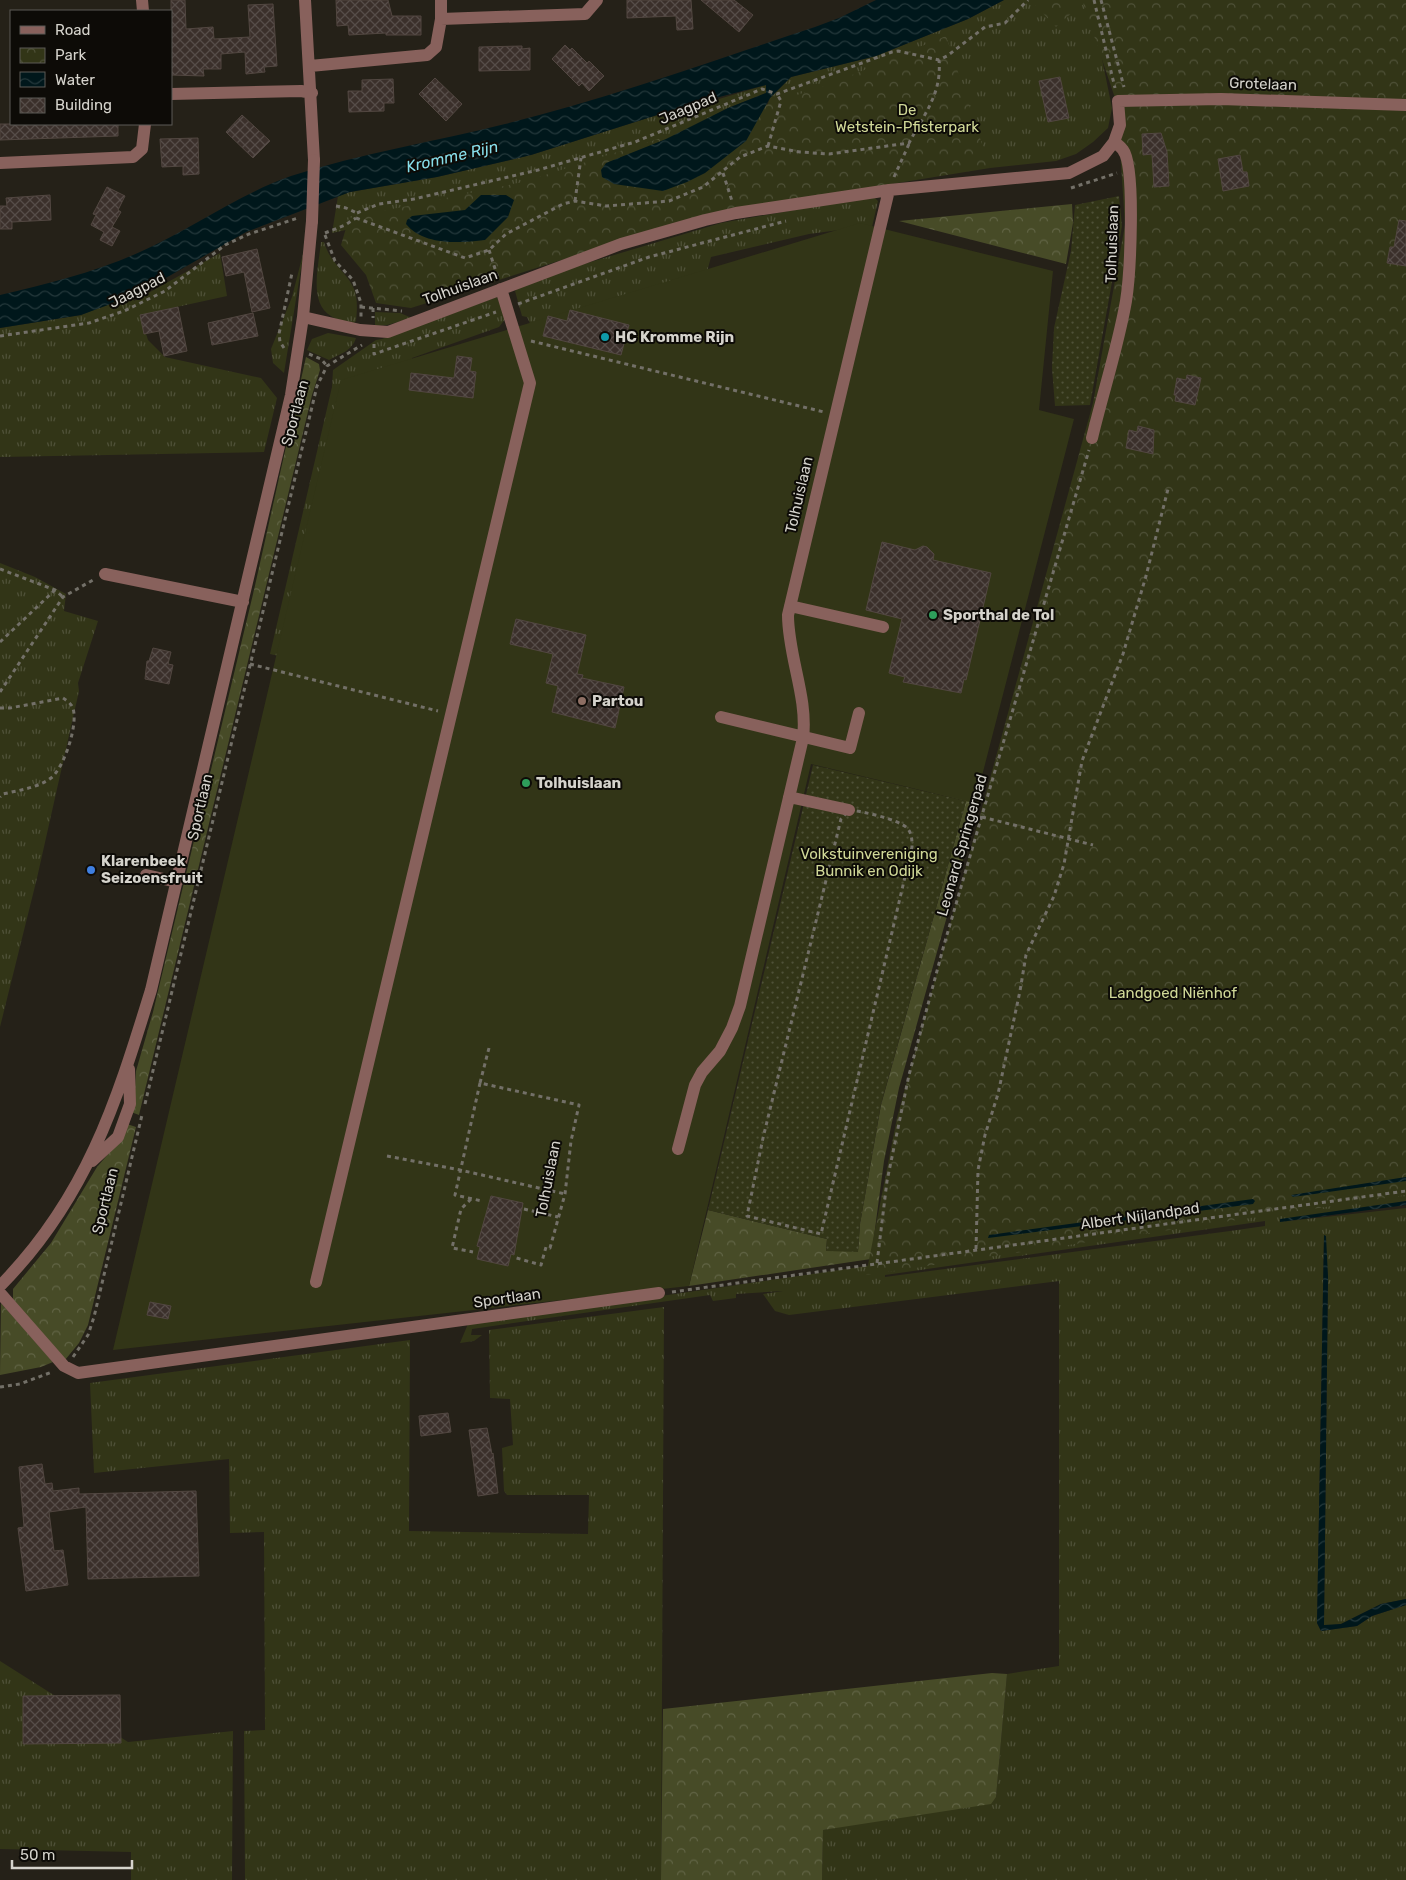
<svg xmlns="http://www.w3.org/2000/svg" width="1406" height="1880" viewBox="0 0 1406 1880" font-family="Rubik,sans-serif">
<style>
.grass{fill:url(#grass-tufts);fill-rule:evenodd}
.forest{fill:url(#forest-crowns)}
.park{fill:url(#park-crowns)}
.garden{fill:url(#garden-dots)}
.pitch{fill:#323517}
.water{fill:url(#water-waves)}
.building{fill:url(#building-cross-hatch);stroke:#524741}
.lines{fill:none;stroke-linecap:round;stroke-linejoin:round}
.path{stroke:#737068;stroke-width:3;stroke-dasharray:4 4;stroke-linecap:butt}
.minor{stroke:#88615c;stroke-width:12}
.minor-bridge{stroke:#88615c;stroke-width:12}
.culture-dot{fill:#0f9aa8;stroke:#0d0b07;stroke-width:2}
.leisure-dot{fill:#2e9e5b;stroke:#0d0b07;stroke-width:2}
.education-dot{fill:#8d6e63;stroke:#0d0b07;stroke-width:2}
.shop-dot{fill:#3f7fe0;stroke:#0d0b07;stroke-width:2}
.labels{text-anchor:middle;stroke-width:4;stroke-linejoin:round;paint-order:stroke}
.street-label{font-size:15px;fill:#d5d3cc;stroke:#0d0b07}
.park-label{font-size:15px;fill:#d0d897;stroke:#0d0b07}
.poi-label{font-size:15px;font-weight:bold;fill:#d5d3cc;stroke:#0d0b07;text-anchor:start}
.water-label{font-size:16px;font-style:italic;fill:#87deea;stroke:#0d0b07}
</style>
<defs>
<pattern id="grass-tufts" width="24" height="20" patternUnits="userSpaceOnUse" patternTransform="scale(1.25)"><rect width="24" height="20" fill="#323517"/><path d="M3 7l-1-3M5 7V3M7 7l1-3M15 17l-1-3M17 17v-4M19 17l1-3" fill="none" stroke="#4f5138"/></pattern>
<pattern id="forest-crowns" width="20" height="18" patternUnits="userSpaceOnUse" patternTransform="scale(1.25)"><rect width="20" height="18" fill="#474b27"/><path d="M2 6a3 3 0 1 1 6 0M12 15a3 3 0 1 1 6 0" fill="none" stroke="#616445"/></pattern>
<pattern id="park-crowns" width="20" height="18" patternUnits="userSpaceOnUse" patternTransform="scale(1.25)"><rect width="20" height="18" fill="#323517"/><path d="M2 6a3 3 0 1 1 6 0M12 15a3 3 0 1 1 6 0" fill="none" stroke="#4f5138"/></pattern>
<pattern id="garden-dots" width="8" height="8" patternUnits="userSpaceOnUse" patternTransform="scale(1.25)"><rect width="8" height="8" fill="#323517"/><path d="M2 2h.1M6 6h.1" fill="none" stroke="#4f5138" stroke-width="1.8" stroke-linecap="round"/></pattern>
<pattern id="water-waves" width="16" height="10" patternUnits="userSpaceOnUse" patternTransform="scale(1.25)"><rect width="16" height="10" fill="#00171b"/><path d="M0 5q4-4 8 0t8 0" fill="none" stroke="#24383b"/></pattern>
<pattern id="building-cross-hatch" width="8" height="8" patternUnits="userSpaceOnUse" patternTransform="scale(1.25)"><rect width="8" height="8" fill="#3b302b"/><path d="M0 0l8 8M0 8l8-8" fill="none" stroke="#564d49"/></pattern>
</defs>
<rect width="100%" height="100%" fill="#252118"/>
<path class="grass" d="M1004 0H1090L1112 108 1108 128 1093 142 1076 154 1056 161 990 168 968 134H785L332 233 338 196 350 192 437 177 531 155 692 104 719 99 766 85V93L728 108 707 119 766 109 770 98 791 77 876 56 968 19Z
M873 196 878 201 849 327 854 228 809 234 711 257 677 382 543 351 527 317 522 316 515 291 520 286 554 273 721 223Z
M321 242H324C331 265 347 272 354 289 358 299 357 311 356 321L353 324C346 322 337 320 331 316 308 302 319 265 321 242Z
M304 250 284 373 273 363 271 349 292 297Z
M220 253 227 296 140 315 148 340 165 357 261 378 277 398 264 452 0 457V328L81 315 131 294 134 301Z
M497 297 506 318 499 327 412 358 447 693 270 654 332 387 333 370 376 340 382 339Z
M375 312 400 313 412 318 387 325 375 326Z
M328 333 356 338C352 351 340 354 329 360L307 350 312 339Z
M0 563 35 577 66 594 64 611 98 621 78 683 79 691 37 878 0 1027Z
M1406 1193V1202L1280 1222 1406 1208V1599L1381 1604 1341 1624 1324 1626 1328 1277 1324 1235 1317 1623 1321 1631 1357 1626 1372 1616 1406 1605V1880H822L823 1830 996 1797 1007 1674 1059 1666V1281L789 1315 775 1311 763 1294 783 1291 736 1294V1298L713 1301 710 1295 472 1329 471 1335H482L474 1341 460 1343 468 1324 880 1264ZM1265 1221V1226L1230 1231 885 1277V1275Z
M664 1307 661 1880H245L244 1731 265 1730 264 1532 230 1533 229 1459 94 1473 90 1383 410 1340 409 1531 588 1534 589 1495H507L504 1491 502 1448 513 1445 510 1399 490 1398 489 1330Z
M0 1661 128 1742 233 1731 232 1880H131V1852L0 1849Z"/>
<path class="forest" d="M1072 204 1073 223 1066 264 899 221Z
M306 357 319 364 320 370 312 395 139 1115 131 1112 134 1104 136 1071 153 1012 254 590Z
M808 761 881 763 982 791 899 1088 884 1161 871 1259 689 1286 708 1210 827 1239 826 1251H858L860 1224 881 1105 966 801Z
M127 1124 136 1127 88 1325 79 1343 65 1360 13 1302V1289L51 1243 97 1167 122 1138Z
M1 1303 53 1362 41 1367 0 1375Z
M992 1673 1007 1674 996 1797 991 1804 823 1830 822 1880H661L663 1709Z"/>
<path class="park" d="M1040 0H1066L1075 10 1056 27 1035 5Z
M1082 0H1406V1195L866 1275 897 1118 1093 403 1125 225 1117 104Z
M946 36 990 168 706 214 411 308 376 303 366 275 341 245 349 218 523 182 828 85Z"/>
<path class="garden" d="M1119 196 1122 226 1090 405 1055 406 1052 368 1054 328 1071 251 1075 205Z
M813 765 966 801 881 1104 860 1224 858 1252 826 1251 827 1239 708 1210Z"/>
<path class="pitch" d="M860 223 1053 271 1039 410 1074 419 975 803 811 764 689 1286 113 1350 341 380Z"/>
<path class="water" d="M876 0H1004L968 19 876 56 791 77 770 98 746 141 705 173 687 182 663 191 614 184 602 177 601 170 606 163 666 139 728 108 766 93V85L692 104 531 155 437 177 350 192 246 232 164 279 108 305 81 315 0 328V295C47 284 96 272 140 252 192 229 237 195 291 176 361 153 434 142 505 124 610 98 712 61 815 27L839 18Z
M481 195H506L514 200 508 217 485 240C460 243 424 246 406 224L407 220 412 216 465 210Z
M1406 1177V1181L1293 1197 1291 1195Z
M1253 1199 1255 1201 1253 1204 988 1238 989 1235Z
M1406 1201V1205L1280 1222V1219Z
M1324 1235 1326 1236 1328 1277 1324 1625 1341 1624 1381 1604 1406 1599V1605L1372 1616 1357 1626 1321 1631 1317 1623Z"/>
<path class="building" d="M171 0H185L186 29 213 27 214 39 250 37 248 5 273 4 277 66 264 67 265 72 246 74 245 52 221 54V69H203L204 76 171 75Z
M336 0H388L392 16H421V35H386V33L349 35 348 25 337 26Z
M627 0H691L693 29 677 30 676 16 627 18Z
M701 0H734L753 15 739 32Z
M565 45 570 50 572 48 587 63 589 61 604 76 589 91 582 83 579 86 552 59Z
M522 46V49L530 48V70L479 71V47Z
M1060 77 1069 118 1048 122 1039 81Z
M435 78 462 104 446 121 419 94Z
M393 79 394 103H384V111L349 112 348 91H362V80Z
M242 115 270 141 253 158 226 132Z
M0 124H118V136L0 140Z
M1161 133 1167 152 1169 186 1154 187 1152 154 1143 155 1142 134Z
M198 138 199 174 183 175V166L162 167 160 139Z
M1240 155 1243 172H1247L1249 186 1223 191 1218 159Z
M107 187 125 196 118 210 121 212 112 227 120 231 112 246 100 240 104 232 91 225 96 215 93 214Z
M50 195 51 220 12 222V229H0V206H7L6 198Z
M1399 220 1406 221V266L1387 263 1390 247H1394Z
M257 249 270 308 252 312 244 272 226 276 222 257Z
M178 307 187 351 164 356 159 331 144 334 140 315Z
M570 310 629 325 621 355 543 336 548 316 567 321Z
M253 313 258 336 212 345 208 323Z
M457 356 472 358 470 371 476 372 473 398 409 390 411 373 454 378Z
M1187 375 1201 378 1195 405 1175 401 1176 395H1174L1177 378 1186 380Z
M1138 426 1154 430 1153 454 1126 448 1129 430 1137 432Z
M882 542 915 550 923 546 927 547 934 554 933 560 991 573 966 680 964 679 961 693 903 682 905 677 889 673 902 619 866 610Z
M516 619 586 635 577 674 583 675 582 678 624 687 615 728 552 712 558 686 546 683 553 654 510 644Z
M153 648 171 652 168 664 173 665 169 684 145 679 147 661H149Z
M491 1196 523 1203 514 1255 511 1254 508 1266 477 1259 480 1247 477 1246Z
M150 1302 171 1306 168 1319 147 1315Z
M448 1413 451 1432 421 1436 419 1416Z
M487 1428 492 1454 493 1453 498 1493 478 1496 469 1430Z
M42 1464 45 1484 52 1483 53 1491 79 1488V1494L196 1491 199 1576 88 1579 86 1507 49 1512 54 1551 63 1550 68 1585 26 1591 18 1528 24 1527 19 1467Z
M120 1695 121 1743 23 1744V1696Z"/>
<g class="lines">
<path class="path" d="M1094 0 1115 88
M1101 0 1124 87
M768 146 781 101 777 94
M723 173 732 201
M894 177 909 144
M1071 188 1117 173
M575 201 581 158
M336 206 346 208 357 213
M357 213 379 204 414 199 538 170 635 142 762 89 777 94 892 52 898 51 939 60 947 56 985 27 1005 23 1028 0
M356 218 465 258 489 250 506 234 563 204 575 201 606 206 669 201 703 187 740 157 768 146 800 152 829 154 909 143C924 114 942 94 939 60
M325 233 345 225 356 218
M325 235 335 261 353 280 361 303V318
M489 250 498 278
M518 304 649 257 786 221
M361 307 402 311
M373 308V318
M0 336 89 323 124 311 165 291 225 245 249 234 298 218
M531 341 824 412
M374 344V354L496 312
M284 348 280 342 279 334 292 273
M309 354 321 359 327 366
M0 569 55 590 63 597
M0 642 55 590
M250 664 438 711
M0 692 63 597 93 580
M0 708H10L63 698C66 700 70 703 72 706 80 721 64 768 51 778 37 788 20 790 3 794L0 797
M849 810C861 811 898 819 907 828 912 833 912 840 912 847L821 1234 747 1216 763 1138 841 819Z
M982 817 1093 845
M489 1048 480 1083 579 1105 571 1141 565 1194 550 1248 546 1247 541 1265 513 1257
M480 1083 455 1195 482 1201
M145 1104 317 386 327 366 362 345
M387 1156 460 1170 565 1194
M471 1199 461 1209 452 1248 473 1252
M524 1209 558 1217
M976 1249 978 1170 985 1135 998 1094 1020 991 1026 955 1054 896 1064 864 1082 761 1123 654 1146 576 1168 489
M877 1263 887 1181 909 1075 944 945 1089 450
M672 1292 1406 1191
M73 1357 88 1335 94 1317 142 1115
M0 1387 20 1384 52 1372"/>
<path class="minor" d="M142 0 143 11
M305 0 314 160
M441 0V19
M310 66 427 55 436 47 441 19 585 14 597 0
M171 94 301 91 312 93
M0 163 133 157 142 149 145 124
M303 317 360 330 388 332 621 244 705 220 736 213 889 190 1069 173 1103 156 1114 142 1120 125 1118 101 1221 99 1406 105
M1092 438C1103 392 1118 347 1126 301 1130 276 1136 167 1123 150 1121 147 1117 144 1114 142
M105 574 243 602
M790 606 883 627
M721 717 850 748 859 713
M789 797 849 810
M146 875 177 882
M678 1149 695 1085 702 1072 720 1051 732 1028 740 1006 803 738C808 697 788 656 788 615L889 190
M92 1161 118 1137 130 1104 129 1069
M316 1282 530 383 501 289
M0 1286C86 1199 116 1104 151 990L291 395 303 317 312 221
M0 1293 64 1366 78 1373 659 1293"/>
<path class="minor-bridge" d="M312 221 314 160"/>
</g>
<circle class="culture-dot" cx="605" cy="337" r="5"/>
<g class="leisure-dot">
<circle cx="933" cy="615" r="5"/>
<circle cx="526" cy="783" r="5"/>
</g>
<circle class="education-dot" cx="582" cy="701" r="5"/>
<circle class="shop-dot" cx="91" cy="870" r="5"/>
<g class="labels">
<g class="street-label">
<text transform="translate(1263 84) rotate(2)" y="5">Grotelaan</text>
<text transform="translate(688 108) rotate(-23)" y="5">Jaagpad</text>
<text transform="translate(1112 244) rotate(-88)" y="5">Tolhuislaan</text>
<text transform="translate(460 287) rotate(-20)" y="5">Tolhuislaan</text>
<text transform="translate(137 290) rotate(-27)" y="5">Jaagpad</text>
<text transform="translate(295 413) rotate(-75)" y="5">Sportlaan</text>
<text transform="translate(799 495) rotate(-77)" y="5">Tolhuislaan</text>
<text transform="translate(200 807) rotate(-77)" y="5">Sportlaan</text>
<text transform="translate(962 845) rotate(-74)" y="5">Leonard Springerpad</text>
<text transform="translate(548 1179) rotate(-79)" y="5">Tolhuislaan</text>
<text transform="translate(105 1201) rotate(-76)" y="5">Sportlaan</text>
<text transform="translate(1140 1216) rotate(-8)" y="5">Albert Nijlandpad</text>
<text transform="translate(507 1298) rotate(-8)" y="5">Sportlaan</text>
</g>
<g class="park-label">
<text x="907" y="115">De<tspan x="907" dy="17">Wetstein-Pfisterpark</tspan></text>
<text x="869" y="859">Volkstuinvereniging<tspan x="869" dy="17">Bunnik en Odijk</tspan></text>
<text x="1173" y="998">Landgoed Niënhof</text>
</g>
<g class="poi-label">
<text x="615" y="342">HC Kromme Rijn</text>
<text x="943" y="620">Sporthal de Tol</text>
<text x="592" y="706">Partou</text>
<text x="536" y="788">Tolhuislaan</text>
<text x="101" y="866">Klarenbeek<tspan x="101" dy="17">Seizoensfruit</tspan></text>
</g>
<g class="water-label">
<text transform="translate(452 156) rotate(-13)" y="6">Kromme Rijn</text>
</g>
</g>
<rect x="10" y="10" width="162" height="115" fill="#0d0b07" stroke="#5d5b56"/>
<rect x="20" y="26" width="25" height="8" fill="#88615c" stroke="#5d5b56"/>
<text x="55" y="35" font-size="15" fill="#d5d3cc">Road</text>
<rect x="20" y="48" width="25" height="15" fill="url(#park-crowns)" stroke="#5d5b56"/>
<text x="55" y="60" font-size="15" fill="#d5d3cc">Park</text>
<rect x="20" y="72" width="25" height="15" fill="url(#water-waves)" stroke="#5d5b56"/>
<text x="55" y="85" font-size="15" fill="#d5d3cc">Water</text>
<rect x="20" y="98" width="25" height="15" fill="url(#building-cross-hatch)" stroke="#5d5b56"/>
<text x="55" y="110" font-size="15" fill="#d5d3cc">Building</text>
<path d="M12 1860v8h120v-8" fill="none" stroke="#d5d3cc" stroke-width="2.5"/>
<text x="20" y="1860" font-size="15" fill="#d5d3cc" stroke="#0d0b07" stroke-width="4" paint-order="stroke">50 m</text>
</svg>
